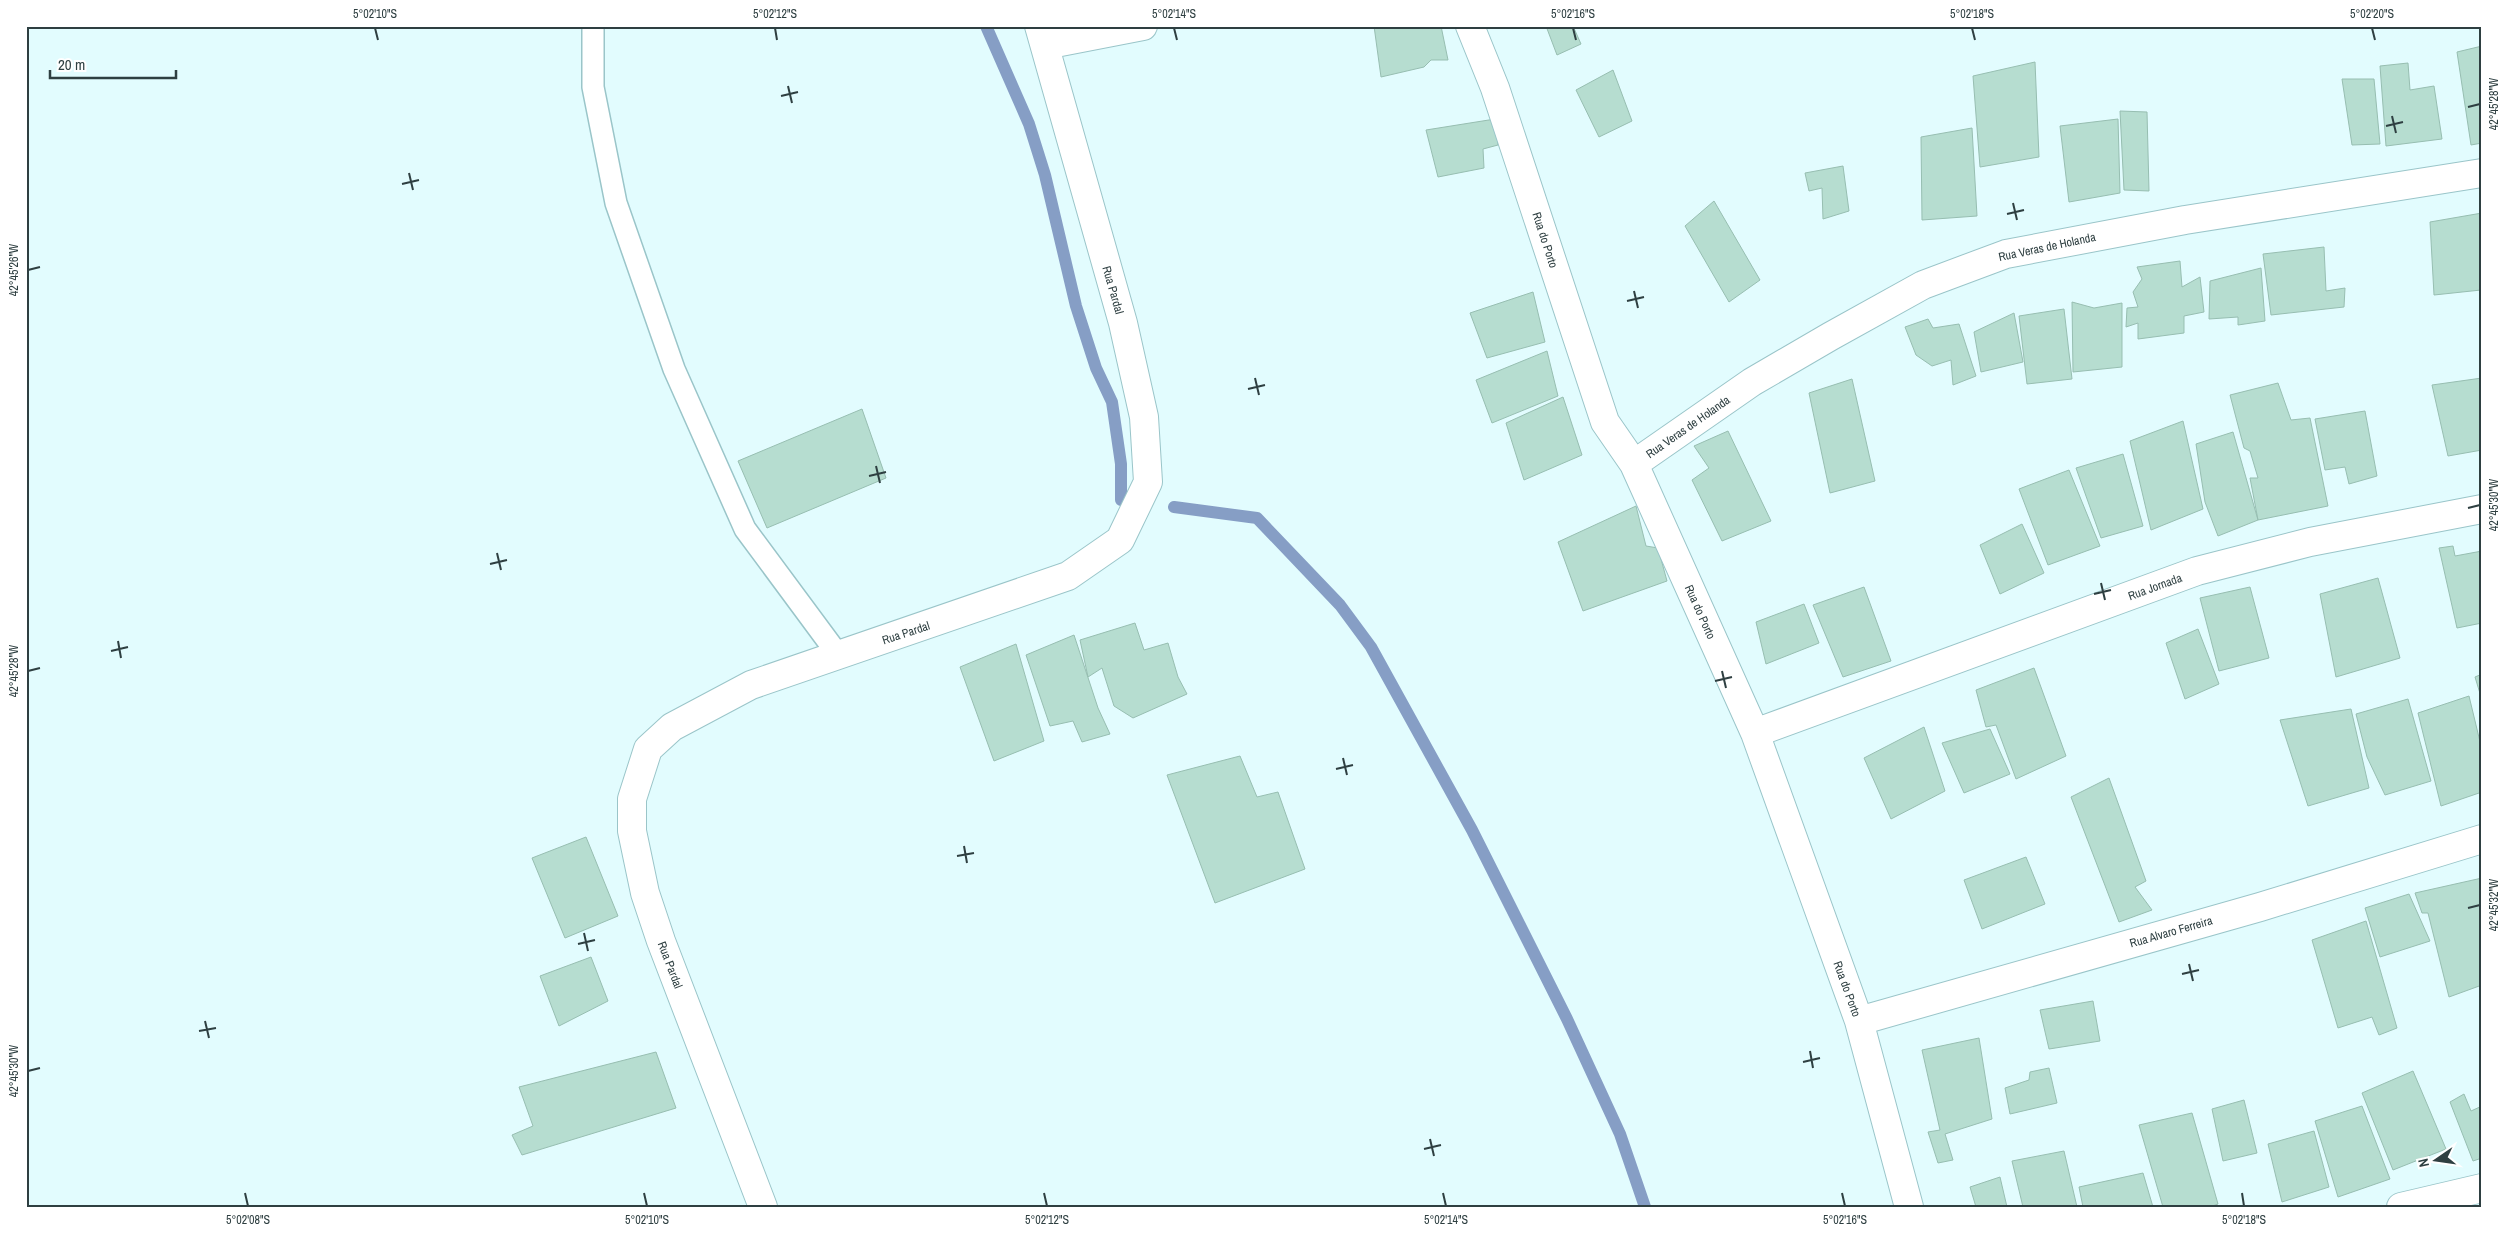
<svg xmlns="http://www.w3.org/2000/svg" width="2508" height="1233" viewBox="0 0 2508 1233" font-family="'Archivo Narrow',sans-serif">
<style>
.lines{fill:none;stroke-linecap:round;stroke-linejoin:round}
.stream{stroke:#869ec5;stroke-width:12}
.building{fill:#b6ddd0;stroke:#97beb1}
.lane-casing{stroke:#9ac5c9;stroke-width:24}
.street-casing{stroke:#9ac5c9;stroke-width:30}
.lane{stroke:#fff;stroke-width:21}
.street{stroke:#fff;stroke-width:28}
.ticks{fill:none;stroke:#2e3f41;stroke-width:2}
.labels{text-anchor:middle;stroke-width:5;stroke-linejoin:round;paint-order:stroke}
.street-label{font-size:12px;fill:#2e3f41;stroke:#fff}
.neatline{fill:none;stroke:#2e3f41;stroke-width:2}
.ticks-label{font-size:12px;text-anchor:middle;fill:#2e3f41}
</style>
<rect width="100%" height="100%" fill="#e2fcfe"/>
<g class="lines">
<path class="stream" d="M986 26 1029 124 1045 175 1076 306 1096 368 1112 402 1121 464V500
M1174 507 1257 518 1340 605 1371 647 1472 830 1567 1019 1620 1134 1645 1207"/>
</g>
<path class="building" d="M1374 26H1441L1448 60H1431L1424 67 1381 77Z
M1546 26H1573L1581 44 1557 55Z
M2482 46V143L2471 145 2457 52Z
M2035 62 2039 157 1980 167 1973 76Z
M2408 63 2410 90 2434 86 2442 139 2386 146 2380 66Z
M1613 70 1632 121 1599 137 1576 90Z
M2342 79H2374L2380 144 2352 145Z
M2120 111 2147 112 2149 191 2124 190Z
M1495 119 1498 145 1483 149 1484 168 1438 177 1426 130Z
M2118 119 2120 193 2069 202 2060 126Z
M1972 128 1977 216 1922 220 1921 137Z
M1843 166 1849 211 1823 219 1822 188 1809 191 1805 173Z
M1714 201 1760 280 1729 302 1685 226Z
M2482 213 2481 290 2434 295 2430 222Z
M2324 247 2326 291 2345 288 2344 307 2271 315 2263 254Z
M2180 261 2182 287 2200 277 2204 312 2184 316V333L2138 339V323L2126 327 2127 308 2138 307 2133 292 2142 279 2137 267Z
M2261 268 2265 321 2238 325V317L2209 319 2210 281Z
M1533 292 1545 342 1487 358 1470 313Z
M2072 302 2094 308 2122 303V367L2073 372Z
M2064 309 2072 379 2027 384 2019 316Z
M2014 313 2023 362 1981 372 1974 332Z
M1928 319 1933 328 1959 324 1976 376 1953 385 1951 360 1932 366 1916 355 1905 327Z
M1547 351 1558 396 1492 423 1476 380Z
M2482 378V450L2448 456 2432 385Z
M1852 379 1875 481 1830 493 1809 393Z
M2278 383 2291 420 2310 418 2328 506 2258 520 2250 478H2258L2250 451 2244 448 2230 395Z
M1563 397 1582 455 1524 480 1506 423Z
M862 409 886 478 767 528 738 461Z
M2365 411 2377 476 2349 484 2345 467 2325 470 2315 419Z
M2183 421 2203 509 2151 530 2130 441Z
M1728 431 1771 521 1722 541 1692 480 1709 468 1694 446Z
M2233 432 2258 520 2218 536 2205 502 2196 444Z
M2123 454 2143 526 2101 538 2076 468Z
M2069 470 2100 546 2048 565 2019 489Z
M1636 506 1646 546 1658 548 1667 581 1583 611 1558 542Z
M2022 524 2044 573 2000 594 1980 545Z
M2453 546 2455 556 2482 551V623L2457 628 2439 548Z
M2378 578 2400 658 2336 677 2320 594Z
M1864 587 1891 661 1843 677 1813 605Z
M2250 587 2269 658 2219 671 2200 598Z
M1804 604 1819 643 1766 664 1756 622Z
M1135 623 1144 650 1168 643 1178 677 1187 694 1133 718 1114 706 1102 668 1088 677 1080 640Z
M2198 629 2219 684 2185 699 2166 643Z
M1074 635 1098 708 1110 734 1082 742 1073 721 1050 726 1026 655Z
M1016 644 1044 741 994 761 960 667Z
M2034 668 2066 756 2016 779 1996 725 1986 727 1976 690Z
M2482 674V700L2475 677Z
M2469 696 2482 750V792L2441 806 2418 713Z
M2408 699 2431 781 2385 795 2367 757 2356 714Z
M2351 709 2369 788 2308 806 2280 720Z
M1924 727 1945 791 1891 819 1864 758Z
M1990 729 2010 774 1964 793 1942 743Z
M1240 756 1257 797 1278 792 1305 869 1215 903 1167 775Z
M2109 778 2146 881 2135 887 2152 910 2119 922 2071 797Z
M586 837 618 916 565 938 532 858Z
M2026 857 2045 904 1982 929 1964 880Z
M2482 878V985L2449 997 2428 913H2422L2415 893Z
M2409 894 2430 941 2380 957 2365 908Z
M2366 921 2397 1028 2379 1035 2372 1017 2338 1028 2312 940Z
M591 957 608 1001 559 1026 540 976Z
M2093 1001 2100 1041 2049 1049 2040 1010Z
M1979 1038 1992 1119 1945 1134 1953 1160 1938 1163 1928 1132 1940 1130 1922 1050Z
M656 1052 676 1108 522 1155 512 1135 533 1126 519 1087Z
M2049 1068 2057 1103 2010 1114 2005 1088 2029 1080 2030 1072Z
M2413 1071 2446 1149 2393 1170 2362 1093Z
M2464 1094 2471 1111 2482 1106V1158L2473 1161 2450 1102Z
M2244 1100 2257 1153 2223 1161 2212 1109Z
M2362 1106 2390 1179 2338 1197 2315 1121Z
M2192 1113 2218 1204 2210 1207H2163L2139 1125Z
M2314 1131 2329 1187 2282 1202 2268 1144Z
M2064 1151 2077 1207H2023L2012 1161Z
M2143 1173 2153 1207H2083L2079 1187Z
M2000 1177 2007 1207H1976L1970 1187Z"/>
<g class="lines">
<g class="lane-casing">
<path id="lane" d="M593 26V87L616 203 674 369 745 529 839 656"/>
</g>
<g class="street-casing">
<path id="street" d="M1470 26 1495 88 1605 422 1634 464 1755 733 1859 1021 1909 1207
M1045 45 1143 26
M1634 464 1752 382 1831 336 1923 285 2006 254 2185 220 2482 173
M1755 733 2197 571 2310 542 2482 509
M1859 1021 2260 907 2482 839
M763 1207 661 941 645 893 632 831V799L648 749 672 727 751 685 1068 576 1120 540 1148 482 1144 417 1123 323 1039 26
M2401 1207 2482 1188"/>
</g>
<use href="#lane" class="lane"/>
<use href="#street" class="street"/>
</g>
<path class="ticks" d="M375 28 378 40M775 28 777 40M1174 28 1177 40M1573 28 1576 40M1972 28 1975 40M2372 28 2375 40M788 86 792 103M781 96 798 92M2468 107 2480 104M2392 116 2396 133M2386 126 2403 122M409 173 413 190M402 184 419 180M2013 203 2017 220M2007 214 2024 210M28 270 40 267M1634 291 1638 308M1627 301 1644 297M1255 378 1259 395M1248 389 1265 385M876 466 880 483M869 476 886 472M2468 508 2480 505M497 553 501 570M490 564 507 560M2101 583 2105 600M2094 594 2111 590M118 641 121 658M111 651 128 647M28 671 40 668M1722 671 1726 688M1715 681 1732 677M1343 758 1347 775M1336 769 1353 765M964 846 967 863M957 856 974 853M2468 908 2480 905M584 933 588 951M578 944 595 940M2189 964 2193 981M2182 974 2199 970M205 1021 209 1038M199 1031 216 1028M1810 1051 1813 1068M1803 1062 1820 1058M28 1071 40 1068M1430 1139 1434 1156M1424 1149 1441 1145M245 1193 248 1206M644 1193 647 1206M1044 1193 1047 1206M1443 1193 1446 1206M1842 1193 1845 1206M2242 1193 2244 1206"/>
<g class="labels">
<g class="street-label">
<text transform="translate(1545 240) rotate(72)" y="4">Rua do Porto</text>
<text transform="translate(2047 247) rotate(-12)" y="4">Rua Veras de Holanda</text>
<text transform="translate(1113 290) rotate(74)" y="4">Rua Pardal</text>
<text transform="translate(1688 427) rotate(-35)" y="4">Rua Veras de Holanda</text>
<text transform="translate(2155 587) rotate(-20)" y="4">Rua Jornada</text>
<text transform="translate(1700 612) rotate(66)" y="4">Rua do Porto</text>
<text transform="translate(906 633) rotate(-18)" y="4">Rua Pardal</text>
<text transform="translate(2171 932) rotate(-16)" y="4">Rua Alvaro Ferreira</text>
<text transform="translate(670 965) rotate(69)" y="4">Rua Pardal</text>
<text transform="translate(1847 989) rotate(70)" y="4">Rua do Porto</text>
</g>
</g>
<rect width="2508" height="1233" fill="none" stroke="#ffffff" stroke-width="55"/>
<g transform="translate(2436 1160) rotate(257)" stroke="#ffffff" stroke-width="4" paint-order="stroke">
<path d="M0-4L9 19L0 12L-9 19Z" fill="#2e3f41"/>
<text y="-8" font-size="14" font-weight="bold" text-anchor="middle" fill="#2e3f41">N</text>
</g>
<path d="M50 70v8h126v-8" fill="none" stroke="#2e3f41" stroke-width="2.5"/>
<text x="58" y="70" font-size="15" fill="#2e3f41" stroke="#ffffff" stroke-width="4" paint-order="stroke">20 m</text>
<rect x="28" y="28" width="2452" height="1178" class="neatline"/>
<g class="ticks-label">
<text x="375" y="18">5°02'10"S</text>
<text x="775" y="18">5°02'12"S</text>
<text x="1174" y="18">5°02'14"S</text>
<text x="1573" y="18">5°02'16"S</text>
<text x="1972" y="18">5°02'18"S</text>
<text x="2372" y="18">5°02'20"S</text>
<text transform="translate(2494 104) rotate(-90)" y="4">42°45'28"W</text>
<text transform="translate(14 270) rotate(-90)" y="4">42°45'26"W</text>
<text transform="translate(2494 505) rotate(-90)" y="4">42°45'30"W</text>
<text transform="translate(14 671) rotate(-90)" y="4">42°45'28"W</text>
<text transform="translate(2494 905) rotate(-90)" y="4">42°45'32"W</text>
<text transform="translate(14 1071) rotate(-90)" y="4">42°45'30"W</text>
<text x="248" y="1224">5°02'08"S</text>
<text x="647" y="1224">5°02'10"S</text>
<text x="1047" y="1224">5°02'12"S</text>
<text x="1446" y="1224">5°02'14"S</text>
<text x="1845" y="1224">5°02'16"S</text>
<text x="2244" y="1224">5°02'18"S</text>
</g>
</svg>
